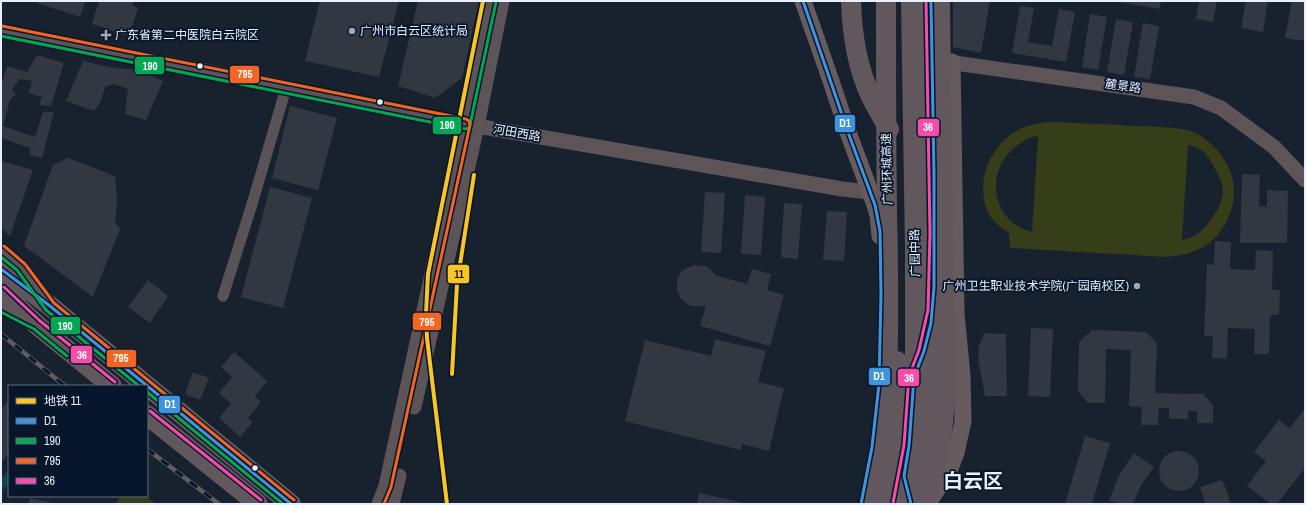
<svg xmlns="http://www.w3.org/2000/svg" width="1306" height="505" viewBox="0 0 1306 505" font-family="'Archivo Narrow','Noto Sans SC',sans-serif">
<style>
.green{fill:#353e19;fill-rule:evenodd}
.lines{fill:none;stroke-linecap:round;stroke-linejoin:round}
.canal{stroke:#16404d;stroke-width:10}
.building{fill:#313842}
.street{stroke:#595256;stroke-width:11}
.secondary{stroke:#5d5457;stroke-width:15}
.primary{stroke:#665b5e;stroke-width:17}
.highway{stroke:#61585d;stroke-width:20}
.rail-casing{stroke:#5f5c61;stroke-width:4.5}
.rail{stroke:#08162b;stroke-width:3;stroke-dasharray:9;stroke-linecap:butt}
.highway-bridge{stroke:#61585d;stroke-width:20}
.bus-1-casing{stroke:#08162b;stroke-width:6}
.bus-2-casing{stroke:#08162b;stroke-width:6}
.bus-3-casing{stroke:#08162b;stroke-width:6}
.bus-4-casing{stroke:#08162b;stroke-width:6}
.bus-1{stroke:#4094de;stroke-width:3}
.bus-2{stroke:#00a651;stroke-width:3}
.bus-3{stroke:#f26522;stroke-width:3}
.bus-4{stroke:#f54da8;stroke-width:3}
.metro-1-casing{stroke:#08162b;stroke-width:7}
.metro-1{stroke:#fac525;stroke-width:4}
.poi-dot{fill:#9fa8b4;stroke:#08162b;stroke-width:1.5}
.bus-dot{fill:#e7f0fc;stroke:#08162b;stroke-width:1.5}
.labels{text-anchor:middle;stroke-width:3.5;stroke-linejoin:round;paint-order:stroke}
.poi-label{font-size:12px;fill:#e7f0fc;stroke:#08162b;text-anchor:start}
.street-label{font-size:12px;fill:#e7f0fc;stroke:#08162b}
.town-label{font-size:20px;font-weight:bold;fill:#e7f0fc;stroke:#08162b}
.line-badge{stroke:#08162b;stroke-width:1.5}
.badge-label{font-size:11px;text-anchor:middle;font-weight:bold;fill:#fff}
.pale-badge-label{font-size:11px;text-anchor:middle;font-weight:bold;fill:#111}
</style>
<rect width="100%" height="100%" fill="#18212e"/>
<path class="green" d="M1048 122C1077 123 1107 124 1136 126 1153 127 1177 126 1193 132 1201 135 1208 141 1213 146 1242 173 1240 214 1212 241 1201 251 1182 256 1167 257L1010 248 1009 233C1002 228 993 222 989 214 975 186 987 151 1013 133 1023 126 1036 124 1048 122ZM1037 136 1038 137 1032 232C993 222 984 175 1013 149 1021 142 1027 138 1037 136ZM1188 145C1201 147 1207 154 1213 165 1217 173 1223 182 1223 191 1223 205 1207 230 1194 236 1191 238 1186 239 1182 240Z
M121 496H146L156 504H115Z"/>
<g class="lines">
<path class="canal" d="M1 485 9 477"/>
</g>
<path class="building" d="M38 1H85L80 17 37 3Z
M99 1H134L132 5 138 8 129 36 92 24Z
M320 1H399L379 77 305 61Z
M418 1H479L462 78 435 98 398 86Z
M953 1H990L981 53 953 47Z
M1113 1H1161L1159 9Z
M1199 1H1217L1213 22 1196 19Z
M1246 1H1268L1263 32 1241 28Z
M1292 1H1305V41L1285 38Z
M1020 6 1034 8 1028 42 1052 46 1059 9 1075 12 1066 62 1012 53Z
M1090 14 1107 17 1098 70 1082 67Z
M1116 19 1133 22 1124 75 1107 72Z
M1143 23 1159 26 1150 79 1134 77Z
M37 55 64 63 51 106 39 105 42 97 29 93 32 81 19 79 12 90 16 94 10 100 3 126 35 137 43 112H54L42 158 30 155V148L1 138V85L7 66 27 72Z
M83 61 114 68 140 70 163 81 146 120 125 114 128 89 114 84 105 87 101 101 94 111 66 101Z
M290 106 337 118 318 190 272 178Z
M68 158 115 176 117 203 115 222 120 229 93 297 24 246 53 165Z
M1 161 33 170 10 236 1 228Z
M1242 174 1260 175 1259 206 1267 207V190L1288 191 1287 243H1240Z
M270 187 312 198 283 308 241 297Z
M705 192 725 193 721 253 701 252Z
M745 195 765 197 761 255 741 254Z
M784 203 802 204 798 259 781 257Z
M827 211 847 212 844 261 823 260Z
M1215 241 1231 242 1230 269 1255 270 1256 250 1273 251 1272 290H1280L1279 315H1270L1269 354H1254L1255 329 1228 328 1227 359 1212 358 1213 336H1204L1207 264 1214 265Z
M694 265 705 266 710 269 715 275 747 284 752 269 771 274 767 290 784 295 770 346 700 326 706 305 699 307 689 305 681 299 677 290V280L679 275 683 270Z
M148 280 168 296 150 323 128 307Z
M1031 328 1053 329 1050 397 1028 396Z
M1092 330 1146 332 1157 343 1155 393 1203 394 1213 405V423H1197V411H1188V419H1169V408H1159L1158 425H1141L1142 407 1129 406 1131 350 1106 349 1105 403H1088L1078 391 1079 342Z
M984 333 1006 334 1007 396H985L978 359 979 346Z
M715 339 766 351 758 382 784 388 769 451 742 444 741 450 625 421 645 340 711 356Z
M234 352 267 381 255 396 261 402 248 418 253 422 240 437 219 418 231 404 219 393 232 377 221 367Z
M193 372 209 378 200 400 185 394Z
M9 400V453L1 462V409Z
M1305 408V468L1277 504H1271L1247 486 1266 461 1254 452 1279 420 1290 428Z
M1085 436 1110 443 1092 504H1065Z
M1159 471a20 20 0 1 1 40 0a20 20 0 1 1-40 0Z
M1134 453 1154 467 1141 485 1133 504H1122L1109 501 1119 475Z
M1222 480 1227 491 1230 504H1205L1200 487Z
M699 493 744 503V504H697Z
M30 498 52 503 51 504H28Z"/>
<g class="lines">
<path class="street" d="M223 296 253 201 286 88"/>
<path class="secondary" d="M1 31 216 73 363 104 465 124 842 189 869 192
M941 61 1194 97 1221 108 1274 147 1305 180
M1 250 21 267 43 296
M1 306 23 318
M414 407 477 126 502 1
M379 504 386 486 491 1
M392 504 399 476"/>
<path class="primary" d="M803 1 831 81 849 135 875 205 878 215 880 236
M930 500 949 471 956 453 963 421 962 376 956 313 952 62
M898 504 904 476"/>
<path class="highway" d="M851 1C852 34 857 67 871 97 877 108 883 119 889 129
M1 269 50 306 291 504
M1 291 37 325 112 386
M147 415 258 504
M879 504C889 457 896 409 897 361
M911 504 904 476 912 413 915 357V247L911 1
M924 504C946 450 946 393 945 336 944 303 944 270 943 238"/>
<g class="rail-casing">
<path id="rail" d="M1 334 65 386
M147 449 219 504"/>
</g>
<use href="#rail" class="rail"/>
<path class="highway-bridge" d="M940 5 943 238
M869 504C892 408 889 310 887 212 886 142 886 71 886 1
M911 504C930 419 929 332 928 246 927 164 926 83 925 1"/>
<g class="bus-1-casing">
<path id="bus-1" d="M803 1 849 135 875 205 880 231 881 294 879 384 872 447 861 504
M1 269 50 306 291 504
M911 504 904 476 909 446 914 377 924 351 931 323 934 287V174L931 1"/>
</g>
<g class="bus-2-casing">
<path id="bus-2" d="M1 36 465 129 469 128 470 125 496 2
M1 257 17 270 46 310 139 386
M1 312 34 329 67 356
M147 392 283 504"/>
</g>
<g class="bus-3-casing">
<path id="bus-3" d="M2 26 466 119 469 121 470 125 391 487 384 504
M4 246 25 264 54 303 294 500"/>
</g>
<g class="bus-4-casing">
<path id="bus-4" d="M4 287 40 321 115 382
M150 411 261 500
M893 503 904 445 909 376 919 350 928 310 930 233 926 1"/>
</g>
<use href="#bus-1" class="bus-1"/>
<use href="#bus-2" class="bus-2"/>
<use href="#bus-3" class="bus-3"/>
<use href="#bus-4" class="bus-4"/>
<g class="metro-1-casing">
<path id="metro-1" d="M452 374 457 284 474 175
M447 504 427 338 426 314 428 274 483 1"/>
</g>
<use href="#metro-1" class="metro-1"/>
</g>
<g class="poi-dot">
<circle cx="352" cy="31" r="4"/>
<path d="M104 29h4v4h4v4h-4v4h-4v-4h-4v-4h4z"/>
<circle cx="1137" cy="286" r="4"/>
</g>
<g class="bus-dot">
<circle cx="200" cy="66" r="3.5"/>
<circle cx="380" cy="102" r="3.5"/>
<circle cx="255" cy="468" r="3.5"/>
</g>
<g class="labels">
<g class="poi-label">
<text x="360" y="35">广州市白云区统计局</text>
<text x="115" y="39">广东省第二中医院白云院区</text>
<text x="1129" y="290" text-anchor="end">广州卫生职业技术学院(广园南校区)</text>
</g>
<g class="street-label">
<text transform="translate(1123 86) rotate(8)" y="4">麓景路</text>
<text transform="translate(517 133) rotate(10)" y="4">河田西路</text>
<text transform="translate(887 169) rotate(-91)" y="4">广州环城高速</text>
<text transform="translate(915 253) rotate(-91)" y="4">广园中路</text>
</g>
<g class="town-label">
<text x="973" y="488">白云区</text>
</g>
</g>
<g class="line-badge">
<rect x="134" y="56" width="31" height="19" rx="4" fill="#00a651"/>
<rect x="229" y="65" width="31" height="19" rx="4" fill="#f26522"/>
<rect x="834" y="114" width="22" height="19" rx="4" fill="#4094de"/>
<rect x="432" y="116" width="30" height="19" rx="4" fill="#00a651"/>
<rect x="917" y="118" width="23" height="19" rx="4" fill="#f54da8"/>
<rect x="447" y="264" width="23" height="20" rx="4" fill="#fac525"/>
<rect x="412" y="312" width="30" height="19" rx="4" fill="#f26522"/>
<rect x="50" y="316" width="31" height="19" rx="4" fill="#00a651"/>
<rect x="70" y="345" width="23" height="19" rx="4" fill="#f54da8"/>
<rect x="106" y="349" width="31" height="19" rx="4" fill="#f26522"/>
<rect x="868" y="367" width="23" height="19" rx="4" fill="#4094de"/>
<rect x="897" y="368" width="23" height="19" rx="4" fill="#f54da8"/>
<rect x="158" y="395" width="23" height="19" rx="4" fill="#4094de"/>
</g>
<g class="badge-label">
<text x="150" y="70">190</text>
<text x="245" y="78">795</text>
<text x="845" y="127">D1</text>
<text x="447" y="129">190</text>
<text x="928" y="131">36</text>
<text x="427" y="326">795</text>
<text x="65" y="330">190</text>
<text x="82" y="359">36</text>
<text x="121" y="362">795</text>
<text x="879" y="380">D1</text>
<text x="909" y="382">36</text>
<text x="170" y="408">D1</text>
</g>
<g class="pale-badge-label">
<text x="459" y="278">11</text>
</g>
<rect width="1306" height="505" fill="none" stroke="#e7f0fc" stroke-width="4"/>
<rect x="8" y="385" width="140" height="112" fill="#08162b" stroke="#616d7f"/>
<rect x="16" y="398" width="20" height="6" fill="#fac525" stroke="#616d7f"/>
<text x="44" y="405" font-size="12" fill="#e7f0fc">地铁 11</text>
<rect x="16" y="418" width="20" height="6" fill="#4094de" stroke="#616d7f"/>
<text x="44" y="425" font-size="12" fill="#e7f0fc">D1</text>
<rect x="16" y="438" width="20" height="6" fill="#00a651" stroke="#616d7f"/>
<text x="44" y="445" font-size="12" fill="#e7f0fc">190</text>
<rect x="16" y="458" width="20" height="6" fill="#f26522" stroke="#616d7f"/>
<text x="44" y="465" font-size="12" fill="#e7f0fc">795</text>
<rect x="16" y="478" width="20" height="6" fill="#f54da8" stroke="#616d7f"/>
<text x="44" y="485" font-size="12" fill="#e7f0fc">36</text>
</svg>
